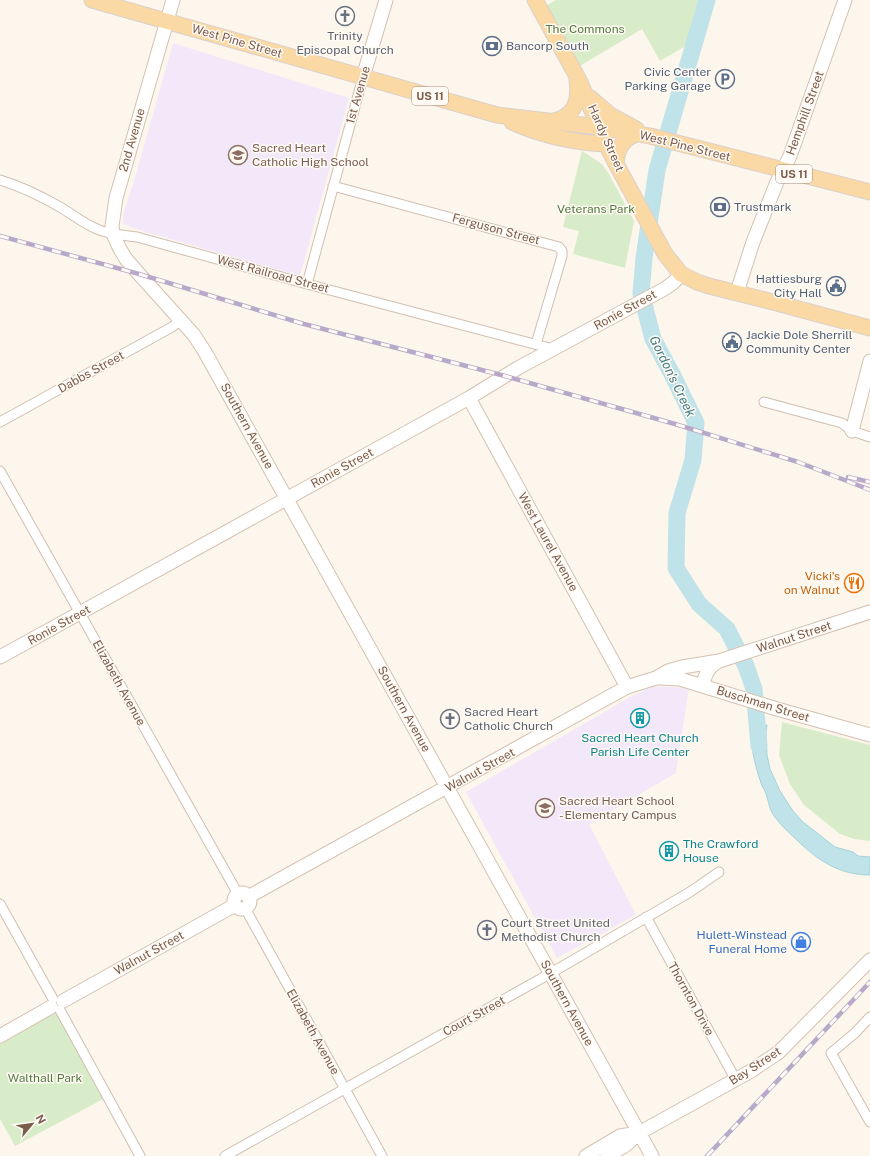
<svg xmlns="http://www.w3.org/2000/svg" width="870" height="1156" viewBox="0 0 870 1156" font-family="'Public Sans',sans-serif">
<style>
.education{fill:#f3e8fa}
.green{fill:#d8ecc9}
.water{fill:#bfe3e8;stroke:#a5d3da}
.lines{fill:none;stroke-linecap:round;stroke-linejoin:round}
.river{stroke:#bfe3e8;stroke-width:17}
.street-casing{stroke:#d1beb0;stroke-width:11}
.secondary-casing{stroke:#d6c0b0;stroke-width:15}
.primary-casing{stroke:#dad1cd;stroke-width:17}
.street{stroke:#fff;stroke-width:9}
.secondary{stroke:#fff;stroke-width:13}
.primary{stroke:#fbd9a5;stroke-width:15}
.rail-casing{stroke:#b9a8c9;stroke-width:4.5}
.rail{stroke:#fffaf3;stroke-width:3;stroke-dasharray:9;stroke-linecap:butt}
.labels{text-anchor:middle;stroke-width:3;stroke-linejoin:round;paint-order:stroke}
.shield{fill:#fffaf3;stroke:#a28b7f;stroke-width:1}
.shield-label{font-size:11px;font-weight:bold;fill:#7a5c4d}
.park-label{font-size:12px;fill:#537a41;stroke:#fffaf3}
.worship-label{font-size:12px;fill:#5b616d;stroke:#fffaf3;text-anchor:start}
.street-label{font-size:12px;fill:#7a5c4d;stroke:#fffaf3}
.service-label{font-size:12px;fill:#4e5e75;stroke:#fffaf3;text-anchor:start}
.education-label{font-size:12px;fill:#785e54;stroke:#fffaf3;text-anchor:start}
.food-label{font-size:12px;fill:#c56008;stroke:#fffaf3;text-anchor:end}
.culture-label{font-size:12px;fill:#0d838f;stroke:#fffaf3}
.shop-label{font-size:12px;fill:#366cbe;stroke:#fffaf3;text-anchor:end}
.water-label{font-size:13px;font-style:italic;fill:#437c86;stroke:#fffaf3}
</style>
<rect width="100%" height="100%" fill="#fdf6ec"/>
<path class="education" d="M173 43 349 98 300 276 139 230 123 224V215L135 178Z
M653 686 689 688 676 773 589 824 636 915 557 958 466 792 632 696Z"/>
<path class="green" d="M556 0H707L696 40 660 61 642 29 573 70 540 9Z
M582 151 602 164 609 174 634 221 625 268 573 254 579 231 563 227Z
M782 722 870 745V841L854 839 840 834 804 805 790 784 779 755Z
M51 1007 58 1011 107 1097 15 1146 0 1119V1036Z"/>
<path class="water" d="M751 723 767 725 766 732 767 755 770 769 780 791 793 811 803 822 835 847 853 852 858 856 870 857V875C842 875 822 863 802 845 793 836 782 827 774 816 769 809 769 802 766 794 765 790 762 787 761 783 754 763 750 743 751 723Z"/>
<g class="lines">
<path class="river" d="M707 0 657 170 644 258 641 293 653 339 672 374 696 423 693 460 677 513 676 568 699 604 727 629 746 666 754 689 759 746"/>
<g class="street-casing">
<path id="street" d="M0 180C20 186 41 196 60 207 72 214 84 224 97 229 110 235 124 235 137 237L307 284 553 349
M333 186 559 247 562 251V256L536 344
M307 284 363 77
M764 402 842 423 852 431 870 437
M0 422 172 327 181 320
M0 471 238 894
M0 904 53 999
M245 908 382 1156
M646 917 736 1080
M60 1010 140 1156
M870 1017 855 1033 831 1053 870 1122
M225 1156 551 973 690 892 719 872"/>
</g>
<g class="secondary-casing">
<path id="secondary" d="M173 0 116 198 112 226 113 234 120 249 126 259 139 274 194 335 205 352 652 1156
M363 77 386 0
M737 292 753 242 777 182 790 156 845 0
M469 398 627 687
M852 431 870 361
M0 657 469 398 518 368 666 288 674 282 681 274
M660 678 680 679 777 709 870 735
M703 686C705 674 708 667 719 661L870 612
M234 901a8 8 0 1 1 16 0a8 8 0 1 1-16 0Z
M248 897 627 687 656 678 668 671 682 667 719 661
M63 1001 235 905
M0 1036 51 1007
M586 1156 620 1136 639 1133
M607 1156 626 1145 639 1133 751 1071 779 1052 870 960"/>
</g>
<g class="primary-casing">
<path id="primary" d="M92 0 497 115 599 127 650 136 870 192
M535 0 580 82 606 144 614 160 665 254 681 274 697 282 709 286 769 301 870 328
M589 97 610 115 636 129
M554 121C575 116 580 100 577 80
M512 122C540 135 575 143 606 144
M616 164C617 149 622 139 637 134"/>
</g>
<use href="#street" class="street"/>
<use href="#secondary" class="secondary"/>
<use href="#primary" class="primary"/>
<g class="rail-casing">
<path id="rail" d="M0 236 139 274 304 324 505 376 675 424 798 462 870 490
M848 477 870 482
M707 1156 870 982"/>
</g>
<use href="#rail" class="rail"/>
</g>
<defs>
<g id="church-ring" transform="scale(1)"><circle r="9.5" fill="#fffaf3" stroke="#6b7280" stroke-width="1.5"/><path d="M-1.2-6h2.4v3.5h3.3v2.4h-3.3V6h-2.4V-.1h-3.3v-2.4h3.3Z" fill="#6b7280"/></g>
<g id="bank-ring" transform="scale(1)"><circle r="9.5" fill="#fffaf3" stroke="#5c6f8a" stroke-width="1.5"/><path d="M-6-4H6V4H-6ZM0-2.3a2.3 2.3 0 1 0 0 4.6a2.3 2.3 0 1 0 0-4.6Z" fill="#5c6f8a"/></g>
<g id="parking-ring" transform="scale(1)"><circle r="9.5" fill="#fffaf3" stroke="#5c6f8a" stroke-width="1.5"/><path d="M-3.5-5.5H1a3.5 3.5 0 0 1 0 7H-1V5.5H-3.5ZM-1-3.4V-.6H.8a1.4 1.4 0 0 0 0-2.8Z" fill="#5c6f8a"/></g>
<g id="school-ring" transform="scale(1)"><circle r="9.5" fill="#fffaf3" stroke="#8d6e63" stroke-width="1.5"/><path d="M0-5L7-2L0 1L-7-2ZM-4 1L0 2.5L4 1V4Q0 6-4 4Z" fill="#8d6e63"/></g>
<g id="civic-ring" transform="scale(1)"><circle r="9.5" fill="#fffaf3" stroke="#5c6f8a" stroke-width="1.5"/><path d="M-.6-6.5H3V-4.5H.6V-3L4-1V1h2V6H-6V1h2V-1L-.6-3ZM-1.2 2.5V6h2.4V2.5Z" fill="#5c6f8a"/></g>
<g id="restaurant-ring" transform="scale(1)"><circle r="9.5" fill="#fffaf3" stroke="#e8710a" stroke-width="1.5"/><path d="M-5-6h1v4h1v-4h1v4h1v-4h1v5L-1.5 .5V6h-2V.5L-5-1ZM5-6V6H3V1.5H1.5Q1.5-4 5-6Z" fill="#e8710a"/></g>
<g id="building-ring" transform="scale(1)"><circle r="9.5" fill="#fffaf3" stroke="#0f9aa8" stroke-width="1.5"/><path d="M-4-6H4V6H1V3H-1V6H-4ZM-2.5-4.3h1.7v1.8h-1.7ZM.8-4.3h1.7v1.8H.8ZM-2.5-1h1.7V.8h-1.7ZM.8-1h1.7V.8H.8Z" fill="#0f9aa8"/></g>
<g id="shop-ring" transform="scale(1)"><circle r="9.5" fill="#fffaf3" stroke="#3f7fe0" stroke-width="1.5"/><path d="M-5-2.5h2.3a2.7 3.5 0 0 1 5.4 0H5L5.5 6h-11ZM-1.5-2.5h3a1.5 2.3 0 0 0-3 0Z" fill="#3f7fe0"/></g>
</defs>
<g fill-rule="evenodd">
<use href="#church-ring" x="345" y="16"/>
<use href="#bank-ring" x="492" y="46"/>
<use href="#parking-ring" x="725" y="79"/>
<use href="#school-ring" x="238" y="155"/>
<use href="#bank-ring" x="720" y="207"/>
<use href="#civic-ring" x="836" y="286"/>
<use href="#civic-ring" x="732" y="342"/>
<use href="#restaurant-ring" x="854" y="583"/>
<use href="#building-ring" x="640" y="718"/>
<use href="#church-ring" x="450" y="719"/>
<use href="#school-ring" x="545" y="808"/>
<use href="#building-ring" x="669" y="851"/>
<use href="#church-ring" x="487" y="930"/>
<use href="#shop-ring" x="801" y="942"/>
</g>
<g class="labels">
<g class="shield">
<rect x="412" y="87" width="36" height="18" rx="3"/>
<rect x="776" y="165" width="36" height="18" rx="3"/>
</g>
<g class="shield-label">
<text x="430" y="100">US 11</text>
<text x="794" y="178">US 11</text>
</g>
<g class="park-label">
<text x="585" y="33">The Commons</text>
<text x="596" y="213">Veterans Park</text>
<text x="45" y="1082">Walthall Park</text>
</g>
<g class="worship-label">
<text x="345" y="40" text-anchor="middle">Trinity<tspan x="345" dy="14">Episcopal Church</tspan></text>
<text x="464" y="716">Sacred Heart<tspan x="464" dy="14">Catholic Church</tspan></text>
<text x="501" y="927">Court Street United<tspan x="501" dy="14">Methodist Church</tspan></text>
</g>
<g class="street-label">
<text transform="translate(237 41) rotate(16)" y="4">West Pine Street</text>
<text transform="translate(358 95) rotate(-74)" y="4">1st Avenue</text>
<text transform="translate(805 113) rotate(-70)" y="4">Hemphill Street</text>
<text transform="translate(606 138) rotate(66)" y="4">Hardy Street</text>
<text transform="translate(132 140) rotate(-74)" y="4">2nd Avenue</text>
<text transform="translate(685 146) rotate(14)" y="4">West Pine Street</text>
<text transform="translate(496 229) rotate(15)" y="4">Ferguson Street</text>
<text transform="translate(273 274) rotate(15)" y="4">West Railroad Street</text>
<text transform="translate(625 310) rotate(-29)" y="4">Ronie Street</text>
<text transform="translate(91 372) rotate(-29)" y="4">Dabbs Street</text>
<text transform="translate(247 426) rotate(61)" y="4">Southern Avenue</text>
<text transform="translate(342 468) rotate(-29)" y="4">Ronie Street</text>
<text transform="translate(548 542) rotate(61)" y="4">West Laurel Avenue</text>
<text transform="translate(59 625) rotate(-29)" y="4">Ronie Street</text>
<text transform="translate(794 637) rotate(-18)" y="4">Walnut Street</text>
<text transform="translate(119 683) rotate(61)" y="4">Elizabeth Avenue</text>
<text transform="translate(763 704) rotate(17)" y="4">Buschman Street</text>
<text transform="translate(404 709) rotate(61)" y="4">Southern Avenue</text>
<text transform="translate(480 770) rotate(-29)" y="4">Walnut Street</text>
<text transform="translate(149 953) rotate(-29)" y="4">Walnut Street</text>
<text transform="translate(691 999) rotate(61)" y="4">Thornton Drive</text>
<text transform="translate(567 1003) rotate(61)" y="4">Southern Avenue</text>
<text transform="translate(474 1016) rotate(-29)" y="4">Court Street</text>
<text transform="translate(313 1032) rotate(61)" y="4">Elizabeth Avenue</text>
<text transform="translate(755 1066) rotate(-33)" y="4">Bay Street</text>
</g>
<g class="service-label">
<text x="506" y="50">Bancorp South</text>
<text x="711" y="76" text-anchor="end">Civic Center<tspan x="711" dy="14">Parking Garage</tspan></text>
<text x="734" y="211">Trustmark</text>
<text x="822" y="283" text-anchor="end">Hattiesburg<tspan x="822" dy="14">City Hall</tspan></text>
<text x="746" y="339">Jackie Dole Sherrill<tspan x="746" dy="14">Community Center</tspan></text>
</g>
<g class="education-label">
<text x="252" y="152">Sacred Heart<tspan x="252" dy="14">Catholic High School</tspan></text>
<text x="559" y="805">Sacred Heart School<tspan x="559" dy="14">- Elementary Campus</tspan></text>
</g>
<g class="food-label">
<text x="840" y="580">Vicki's<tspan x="840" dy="14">on Walnut</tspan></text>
</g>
<g class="culture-label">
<text x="640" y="742">Sacred Heart Church<tspan x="640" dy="14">Parish Life Center</tspan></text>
<text x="683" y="848" text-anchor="start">The Crawford<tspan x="683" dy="14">House</tspan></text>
</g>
<g class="shop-label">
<text x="787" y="939">Hulett-Winstead<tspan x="787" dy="14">Funeral Home</tspan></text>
</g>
<g class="water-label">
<text transform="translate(673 376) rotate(64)" y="5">Gordon's Creek</text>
</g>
</g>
<g transform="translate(32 1124) rotate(61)" stroke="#fffaf3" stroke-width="3" paint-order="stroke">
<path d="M0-3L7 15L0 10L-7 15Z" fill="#7a5c4d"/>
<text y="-6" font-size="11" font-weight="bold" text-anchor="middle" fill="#7a5c4d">N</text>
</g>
</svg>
